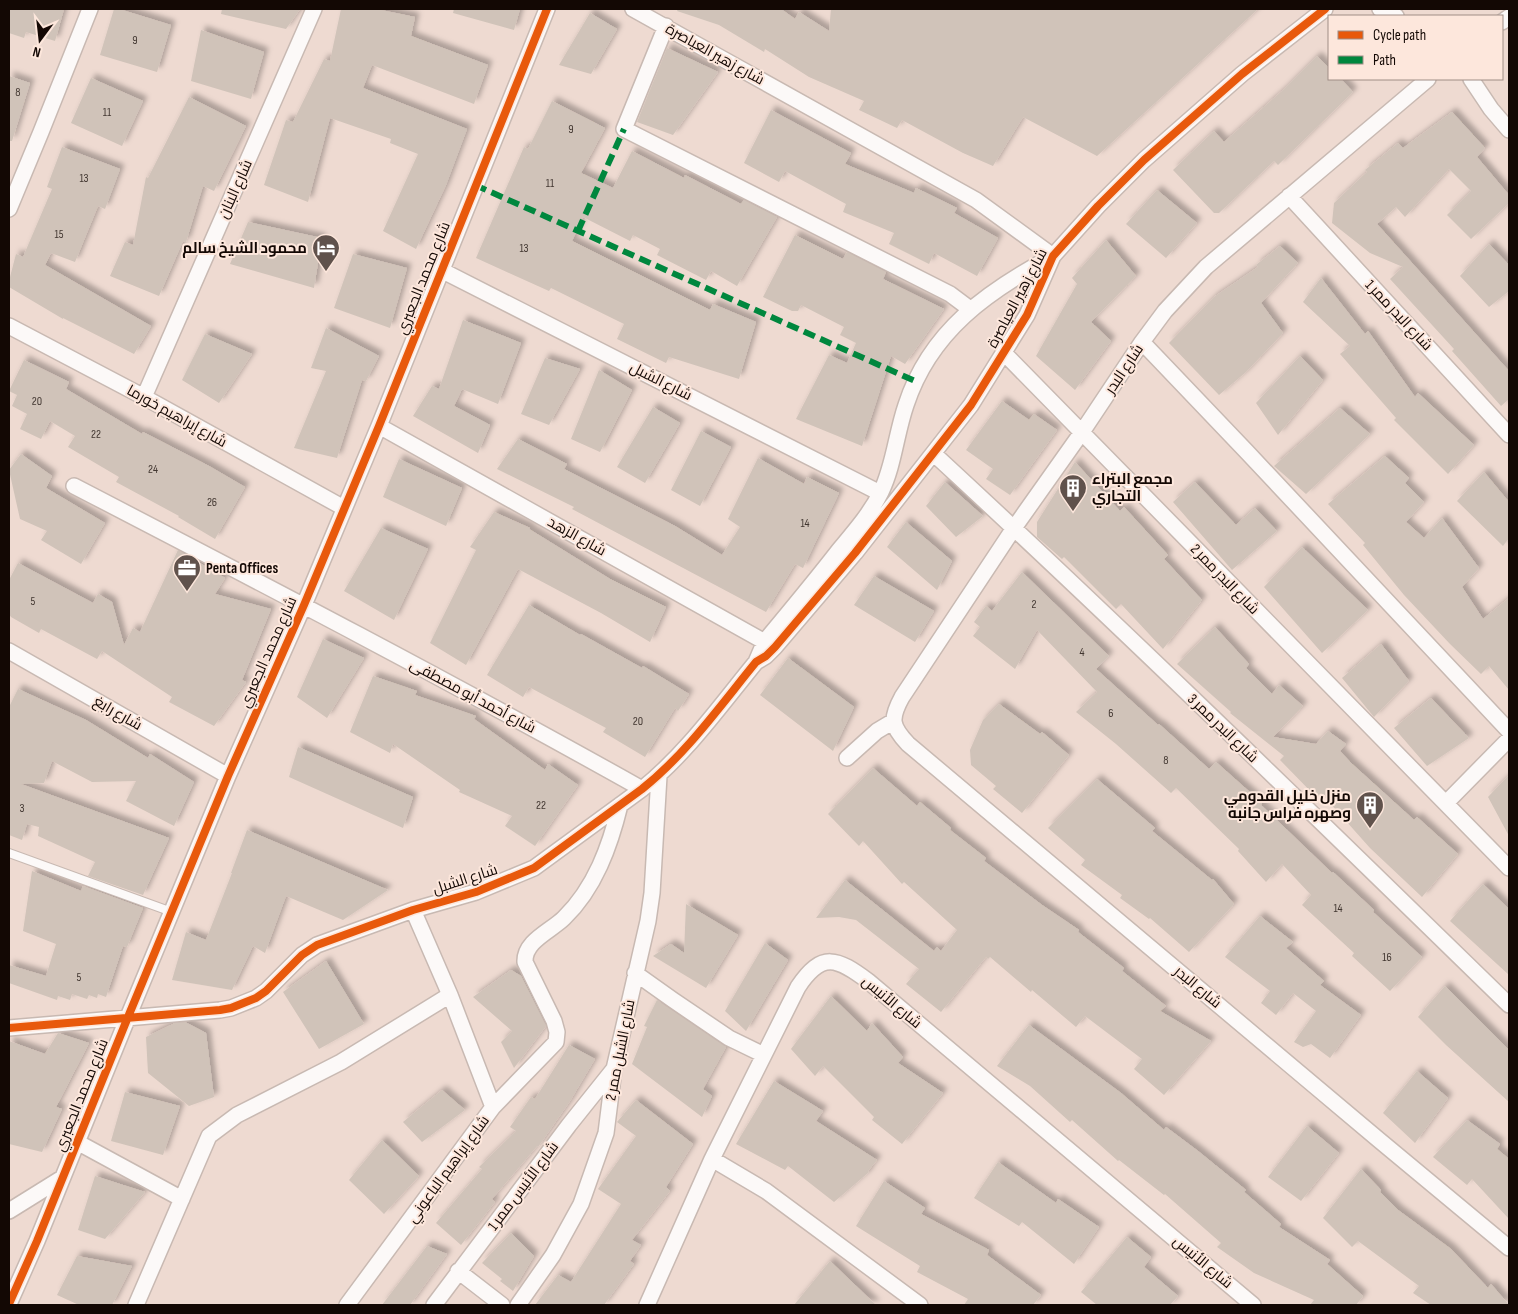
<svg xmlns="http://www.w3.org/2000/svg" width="1518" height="1314" viewBox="0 0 1518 1314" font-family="'Sofia Sans Condensed',Cairo,sans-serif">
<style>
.building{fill:#d0c3b9;filter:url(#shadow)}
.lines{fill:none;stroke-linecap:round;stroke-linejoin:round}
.service-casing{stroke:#c8b9b2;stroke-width:10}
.minor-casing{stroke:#c8b9b2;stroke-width:18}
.service{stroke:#fcf9f8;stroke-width:8}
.minor{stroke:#fcf9f8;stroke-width:15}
.quiet{stroke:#00873e;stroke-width:6;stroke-dasharray:12 6;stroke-linecap:butt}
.cycleway-casing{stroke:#fde7dc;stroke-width:11}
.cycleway{stroke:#e8590c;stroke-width:8}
.labels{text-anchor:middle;stroke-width:4;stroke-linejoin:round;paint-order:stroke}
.number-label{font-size:12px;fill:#423731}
.street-label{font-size:15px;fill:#130804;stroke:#fde7dc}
.poi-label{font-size:15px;font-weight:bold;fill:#130804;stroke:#fde7dc;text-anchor:end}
</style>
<defs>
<filter id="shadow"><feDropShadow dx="4.5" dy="-4.5" stdDeviation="2.5" flood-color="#0004"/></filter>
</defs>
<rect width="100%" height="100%" fill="#eedad1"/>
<path class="building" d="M9 9H64L55 41 26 32 24 38 9 33Z
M114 9H119L171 25 157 72 100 55Z
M222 9H300L286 29 221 14Z
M341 9H376L415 17 411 36 488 65 474 104 372 65 363 88 467 129 446 185 416 249 383 231 418 154 390 143 391 139 330 118 308 202 264 185 286 120 293 122 324 59 330 61Z
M454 9H520L514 30 453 13Z
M678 9H781L795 19 799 12 829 31 831 9H1258L1097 156 1023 117 993 166 963 153 902 120 897 128 859 110 864 101 809 77 765 49 764 52 719 25 677 11Z
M590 13 617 29 591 74 559 65Z
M201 30 264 52 251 99 191 81Z
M667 48 718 72 673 135 637 122Z
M1317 56 1329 68V79H1341L1353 92 1278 165 1274 161 1219 213H1214L1173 170 1214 131 1224 142 1282 91Z
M9 76 30 83 12 141H9Z
M91 78 143 101 122 146 71 123Z
M189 97 246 126 214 191 203 186 186 242 183 241 159 296 110 276 125 242 133 245 146 177 148 178Z
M552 101 605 128 581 173 613 188 632 151 684 178 685 175 741 204 744 200 777 217 737 286 711 271 706 280 657 255 660 249 633 235 630 241 583 217 572 241 710 310 713 304 756 322 739 379 669 357 666 363 617 339 624 324 551 288 549 291 476 258 524 147 528 149Z
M771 110 851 153 845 164 914 193 916 188 957 208 954 213 998 238 977 276 934 253 929 264 889 244 894 233 843 212 846 204 785 171 779 182 744 163Z
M1452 112 1485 148 1477 157 1509 195V203L1471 239 1447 215 1471 191 1449 169 1405 217 1396 207 1377 224 1509 371V399L1501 406 1452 351 1454 349 1390 279 1403 267 1370 253 1332 223 1334 203 1367 172 1365 170 1398 143 1403 148Z
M62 147 120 169 105 209 98 206 75 262 51 253 45 265 151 326 134 354 63 318V319L9 287V281L16 254 23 257 52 189 47 187Z
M1157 190 1197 223 1166 258 1126 224Z
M248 222 322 238 314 288 230 264Z
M795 235 843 259 847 252 886 272 883 279 944 309 905 364 891 356 862 446 796 419 829 355 847 363 856 343 840 335 844 327 801 305 798 311H792L763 297Z
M1106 240 1136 276 1091 322 1111 341 1075 390 1036 356 1077 284 1072 278Z
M1489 244 1509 265V291L1489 307 1460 276Z
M1280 246 1298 263 1261 303 1283 333 1246 372 1219 395 1169 343 1214 297 1258 267 1256 265Z
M353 254 407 268 390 328 334 308Z
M1321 278 1365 334 1368 331 1415 397 1418 393 1474 445 1448 474 1394 420 1396 418 1340 354 1350 346 1303 302Z
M463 320 521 343 498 404 462 389 454 406 490 425 478 453 413 416 432 386 439 389Z
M326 328 379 356 366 381 362 380 337 458 294 448 326 371 311 368Z
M205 334 252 354 219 403 182 380Z
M1300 356 1323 380 1278 435 1256 403Z
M545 358 580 369 549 425 521 414Z
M24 360 69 382 66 389 142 434 143 432 209 466 245 487 215 539 178 517 179 516 116 482 119 477 68 447 75 436 50 421 41 439 20 429 27 414 12 406 17 395 9 391Z
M599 370 632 390 600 452 571 439Z
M1002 401 1029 420 1034 414 1057 430 1010 495 986 479 993 469 966 450Z
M653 407 680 423 645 483 617 467Z
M1340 408 1370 434 1306 494 1274 466Z
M701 431 731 447 700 506 671 490Z
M518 439 567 464 564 469 675 526 722 555 740 527 728 519 758 458 804 484 807 477 839 493 803 568 795 564 766 612 572 509 574 507 497 469Z
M21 454 52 476 46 488 105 523 81 564 41 540 47 531 20 519 9 470Z
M1385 456 1409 478 1405 483 1424 502 1406 522 1424 538 1442 518 1479 568 1462 587 1483 619 1509 598V690L1489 666 1481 674 1450 644 1404 595 1363 545 1365 543 1328 504Z
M399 459 462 488 446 526 383 497Z
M1075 462 1120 511 1124 507 1168 555 1164 559 1202 600 1163 649 1121 604 1116 609 1064 557 1062 559 1037 537V522Z
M1484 472 1509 502V538L1503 546 1457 501Z
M945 482 983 516 956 537 926 506Z
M1195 482 1236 525 1255 508 1277 531 1232 570 1173 502Z
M494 512 530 528 529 529 610 579 666 607 650 642 601 613 518 569 466 665 430 643 476 550 470 547Z
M906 522 952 561 937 590 887 547Z
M381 528 428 549 394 620 344 591Z
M1302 547 1368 610 1322 653 1264 587Z
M178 550 225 578 215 594 271 609 242 680 246 682 214 726 169 702 172 697 102 651 97 659 41 629 39 633 11 617 9 614V580L18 563 93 603 98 594 112 602 124 645 133 628 140 632Z
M1022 572 1109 656 1096 669 1158 725 1159 724 1209 769 1216 762 1262 803 1261 805 1332 873 1333 872 1374 910 1373 912 1422 957 1390 991 1352 956 1354 953 1302 905 1311 895 1282 864 1266 882 1238 851 1239 849 1176 788 1171 793 1116 744 1076 712 1097 692 1037 630 1015 669 973 636 980 627 974 622 986 606 992 611Z
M874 576 934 611 915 642 854 605Z
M529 605 580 635 581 634 642 668 643 666 689 694 678 711 675 708 645 757 603 732 606 728 529 687 523 697 487 675Z
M1215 627 1249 664 1246 668 1272 694 1279 685 1303 706 1273 737 1316 744 1328 731 1346 744 1340 751 1351 763 1414 820 1417 817 1458 854 1422 897 1370 848 1321 793 1317 798 1280 760 1284 756 1230 713 1231 712 1177 664Z
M323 639 364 658 327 718 297 697Z
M1381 644 1409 681 1374 717 1342 678Z
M788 658 854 707 833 751 760 695Z
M373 676 417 691 415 695 476 716 474 719 545 770 548 764 578 785 535 846 505 826 512 816 459 792 460 790 393 744 390 753 350 732Z
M18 689 86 720 148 758 150 754 194 782 174 826 126 801 136 781 92 782 52 761 44 783 21 784 169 838 143 895 88 876 95 862 38 836 39 827 27 824 22 840 9 835V707Z
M1431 698 1469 738 1427 766 1394 728Z
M999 704 1040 734 1042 732 1069 755 1022 813 993 789 996 786 971 765 970 750 983 720Z
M298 747 413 797 403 828 289 777Z
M873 768 917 806 920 802 951 828 950 830 986 858 984 861 1042 905 1079 930 1078 932 1124 968 1122 971 1166 1006 1160 1011 1211 1041 1164 1095 1134 1069 1142 1059 1085 1016 1076 1027 1032 990 1031 992 990 957 988 959 986 957 941 1012 906 984 919 969 856 920 839 917 816 918 845 880 934 951 937 947 941 951 957 930 904 882 902 884 863 841 859 846 828 814Z
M1509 775V836L1488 797Z
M1097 779 1155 828 1152 831 1212 880 1213 879 1234 904 1189 952 1150 918 1149 919 1120 898 1122 895 1081 865 1085 860 1048 828Z
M247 830 388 890 343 920 286 896 265 953 253 946 232 990 172 980 186 932 206 940 232 873H231Z
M32 871 81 891 83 886 143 908 127 947 123 946 106 997 98 994 97 998 89 995 87 999 72 994 70 1000 58 996 57 1000 9 983V965L46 976 56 944 23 931Z
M1483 884 1509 909V975L1450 921Z
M686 904 738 935 706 988 653 956 671 944 684 953Z
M1260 916 1293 942 1286 948 1324 981 1320 985 1361 1015 1330 1058 1311 1044 1303 1047 1294 1042 1316 1011 1293 993 1276 1015 1261 1003 1270 991 1225 957Z
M765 943 788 960 746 1031 725 1011Z
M326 961 364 1024 319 1049 283 992Z
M511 970 521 976 546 1026 514 1068 501 1042 512 1031 473 997Z
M1445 986 1509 1050V1102L1446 1045 1418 1017Z
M831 996 867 1031 872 1023 903 1057 898 1063 943 1093 902 1144 872 1120 874 1117 823 1066 815 1076 791 1049Z
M657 1000 726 1047 703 1089 712 1096 702 1117 632 1064 647 1027 644 1026Z
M185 1022 206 1033 214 1097 189 1106 148 1073 146 1037 175 1023Z
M1029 1025 1121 1093 1164 1130 1166 1127 1198 1151 1246 1190 1244 1192 1281 1224 1279 1227 1330 1260 1327 1264 1363 1296 1356 1305H1310L1314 1300 1254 1273 1217 1247 1221 1243 1165 1194 1164 1195 1119 1160 1118 1161 1072 1120 1070 1122 1030 1086 997 1066Z
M58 1033 89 1043 56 1107 62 1109 42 1152 9 1144V1041L45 1054Z
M569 1045 595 1059 570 1101 538 1147 537 1146 492 1199 495 1202 461 1245 436 1223 482 1169 479 1167 516 1131 510 1127 531 1097 535 1099Z
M1417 1071 1448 1098 1415 1143 1383 1113Z
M774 1081 823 1111 816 1121 877 1160 868 1171 869 1172 834 1202 788 1166 785 1170 736 1144Z
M442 1090 465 1110 422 1142 403 1122Z
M125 1092 180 1106 163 1155 111 1141Z
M636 1100 693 1144 666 1187 670 1191 632 1240 641 1245 630 1261 634 1264 604 1305H535L558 1275 571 1282 621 1204 598 1189 636 1136 617 1122Z
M1467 1120 1500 1144 1497 1149 1509 1159V1219L1472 1179 1467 1185 1433 1157Z
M1307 1126 1339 1153 1301 1201 1268 1177Z
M382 1140 419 1176 384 1214 349 1180Z
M998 1162 1056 1203 1058 1199 1099 1227 1074 1264 1022 1222 1019 1226 974 1198Z
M1361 1169 1381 1190 1380 1192 1398 1210 1451 1249 1488 1288 1491 1284 1509 1305H1431L1413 1293 1419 1286 1358 1241 1352 1247 1323 1218Z
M95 1176 145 1192 105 1239 78 1230Z
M884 1181 925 1208 921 1214 989 1250 987 1255 1041 1295 1033 1305H964L968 1299 917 1272 920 1266 856 1226Z
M511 1233 534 1256 513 1291 500 1281 502 1279 482 1263Z
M1127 1237 1151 1257 1144 1267 1178 1296 1170 1305H1097L1081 1292Z
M427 1246 447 1254 410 1305H382Z
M77 1256 132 1266 112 1305H79L57 1295Z
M830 1261 876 1305H794Z"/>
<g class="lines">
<g class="service-casing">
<path id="service" d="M9 853 172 912"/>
</g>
<g class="minor-casing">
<path id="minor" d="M633 9 976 200 1053 256C988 291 930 331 906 405 896 434 894 465 881 492 870 514 854 532 839 550 815 581 790 611 765 641L756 662
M1380 9 1396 16
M1502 22 1509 17
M666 26 624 129 950 294 970 309
M1428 79 1206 267 1165 311 1142 342 1082 432 1014 528 902 697C890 719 891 726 908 744L1379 1140 1509 1248
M1471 79 1491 109 1509 130
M1289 196 1509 435
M9 209 41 132 90 9
M441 270 880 493
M9 326 144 397 344 508
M1142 342 1247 452 1509 731
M1004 353 1509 868
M144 397 314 9
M379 426 772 646
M934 454C1129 634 1319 820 1509 1005
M74 486C265 585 455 684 642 789
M9 651 228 776
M847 758 877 731 892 722
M1446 803 1509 739
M635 973 673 1000 729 1038 764 1055
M9 1028 220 1010 231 1008 256 998 266 991 302 955 317 945 413 910 476 892 534 868 642 789C686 754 720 706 756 662L766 656 775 647 855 553 971 405 1027 315 1053 256 1098 206 1144 160 1242 74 1325 9
M493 1107 556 1042 557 1032 554 1021 525 962C524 941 551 931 564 918 595 888 610 846 620 805
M77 1142 182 1199
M712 1159 766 1191 920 1305
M9 1211 62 1178
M458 1271 502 1305
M9 1304 37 1241 128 1017 228 776 304 605 379 426 547 9
M136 1305 209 1136 237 1115 341 1062 450 995
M347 1305 493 1107 450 995 413 910
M434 1305 569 1125 613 1070
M518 1305 553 1255 581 1204 606 1133 614 1069 648 921 652 893 659 776
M647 1305 712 1159 798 987C822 951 837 958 868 981L1253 1305"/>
</g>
<use href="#service" class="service"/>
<use href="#minor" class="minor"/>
<path class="quiet" d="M475 185 915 381
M578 231 624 129"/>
<g class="cycleway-casing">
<path id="cycleway" d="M9 1028 220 1010 231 1008 256 998 266 991 302 955 317 945 413 910 476 892 534 868 642 789C686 754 720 706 756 662L766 656 775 647 855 553 971 405 1027 315 1053 256 1098 206 1144 160 1242 74 1325 9
M9 1304 37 1241 128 1017 228 776 304 605 379 426 547 9"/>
</g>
<use href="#cycleway" class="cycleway"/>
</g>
<defs>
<g id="hotel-pin" transform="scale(1.4375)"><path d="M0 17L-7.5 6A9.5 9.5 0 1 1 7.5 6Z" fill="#60524c" stroke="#fde7dc"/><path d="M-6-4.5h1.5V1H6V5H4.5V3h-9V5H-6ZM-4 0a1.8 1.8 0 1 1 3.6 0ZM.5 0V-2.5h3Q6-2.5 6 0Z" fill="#fff"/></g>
<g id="building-pin" transform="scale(1.4375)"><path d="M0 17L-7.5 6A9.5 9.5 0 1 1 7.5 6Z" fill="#60524c" stroke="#fde7dc"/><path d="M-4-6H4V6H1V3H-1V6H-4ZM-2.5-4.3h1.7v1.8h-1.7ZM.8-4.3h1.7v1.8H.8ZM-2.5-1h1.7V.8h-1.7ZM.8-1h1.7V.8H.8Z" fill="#fff"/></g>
<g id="office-pin" transform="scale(1.4375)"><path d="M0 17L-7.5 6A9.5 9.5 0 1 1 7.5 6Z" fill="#60524c" stroke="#fde7dc"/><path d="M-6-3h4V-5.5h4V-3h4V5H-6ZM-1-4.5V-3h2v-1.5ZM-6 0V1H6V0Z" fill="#fff"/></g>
</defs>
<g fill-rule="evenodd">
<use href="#hotel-pin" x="326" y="248"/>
<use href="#building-pin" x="1073" y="488"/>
<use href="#office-pin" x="187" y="568"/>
<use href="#building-pin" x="1370" y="805"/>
</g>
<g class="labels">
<g class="number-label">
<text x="135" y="44">9</text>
<text x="18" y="96">8</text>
<text x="107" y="116">11</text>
<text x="571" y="133">9</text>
<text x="84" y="182">13</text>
<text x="550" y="187">11</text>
<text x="59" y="238">15</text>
<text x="524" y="252">13</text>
<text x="37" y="405">20</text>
<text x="96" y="438">22</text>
<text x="153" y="473">24</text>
<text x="212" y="506">26</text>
<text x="805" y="527">14</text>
<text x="33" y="605">5</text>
<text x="1034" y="608">2</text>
<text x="1082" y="656">4</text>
<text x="1111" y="717">6</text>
<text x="638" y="725">20</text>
<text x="1166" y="764">8</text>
<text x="541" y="809">22</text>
<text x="22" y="812">3</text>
<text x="1338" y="912">14</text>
<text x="1387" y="961">16</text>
<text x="79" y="981">5</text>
</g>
<g class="street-label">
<text transform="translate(715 54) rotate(29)" y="5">شارع زهير العياصرة</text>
<text transform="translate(235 189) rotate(-66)" y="5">شارع البنان</text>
<text transform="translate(423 278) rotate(-68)" y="5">شارع محمد الجعبري</text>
<text transform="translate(1017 298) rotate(-62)" y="5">شارع زهير العياصرة</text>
<text transform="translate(1399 315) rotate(47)" y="5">شارع البدر ممر 1</text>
<text transform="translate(1124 369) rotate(-56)" y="5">شارع البدر</text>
<text transform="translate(661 381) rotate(27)" y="5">شارع الشبل</text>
<text transform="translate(177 416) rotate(29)" y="5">شارع إبراهيم خورما</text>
<text transform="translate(577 536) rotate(29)" y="5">شارع الزهد</text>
<text transform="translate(1225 579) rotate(46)" y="5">شارع البدر ممر 2</text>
<text transform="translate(268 652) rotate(-66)" y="5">شارع محمد الجعبري</text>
<text transform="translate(473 696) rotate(28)" y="5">شارع أحمد أبو مصطفى</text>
<text transform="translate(118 713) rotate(30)" y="5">شارع رابغ</text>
<text transform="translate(1223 728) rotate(44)" y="5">شارع البدر ممر 3</text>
<text transform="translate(465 879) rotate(-18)" y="5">شارع الشبل</text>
<text transform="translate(1198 987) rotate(40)" y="5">شارع البدر</text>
<text transform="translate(892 1002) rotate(40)" y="5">شارع الأنيس</text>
<text transform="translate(620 1050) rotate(-79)" y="5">شارع الشبل ممر 2</text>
<text transform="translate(81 1095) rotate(-68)" y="5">شارع محمد الجعبري</text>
<text transform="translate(448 1169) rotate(-54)" y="5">شارع إبراهيم الباعوني</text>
<text transform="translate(523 1186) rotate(-53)" y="5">شارع الأنيس ممر 1</text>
<text transform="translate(1203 1262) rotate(40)" y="5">شارع الأنيس</text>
</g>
<g class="poi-label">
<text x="307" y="253">محمود الشيخ سالم</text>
<text x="1092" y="484" text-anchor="start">مجمع البتراء<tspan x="1092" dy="17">التجاري</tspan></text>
<text x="206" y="573" text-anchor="start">Penta Offices</text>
<text x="1351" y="801">منزل خليل القدومي<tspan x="1351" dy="17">وصهره فراس جانبه</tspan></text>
</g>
</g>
<rect width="1518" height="1314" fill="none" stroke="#130804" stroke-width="20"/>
<rect x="1328" y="15" width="175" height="65" fill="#fde7dc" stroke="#9f8e86"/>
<rect x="1338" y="31" width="25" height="8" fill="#e8590c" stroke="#9f8e86"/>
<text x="1373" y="40" font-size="15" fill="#130804">Cycle path</text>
<rect x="1338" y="56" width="25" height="8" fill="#00873e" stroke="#9f8e86"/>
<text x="1373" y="65" font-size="15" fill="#130804">Path</text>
<g transform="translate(40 40) rotate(195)" stroke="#fde7dc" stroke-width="4" paint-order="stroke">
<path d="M0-4L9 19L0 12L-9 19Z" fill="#130804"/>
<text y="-8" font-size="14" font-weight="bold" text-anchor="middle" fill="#130804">N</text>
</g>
</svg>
